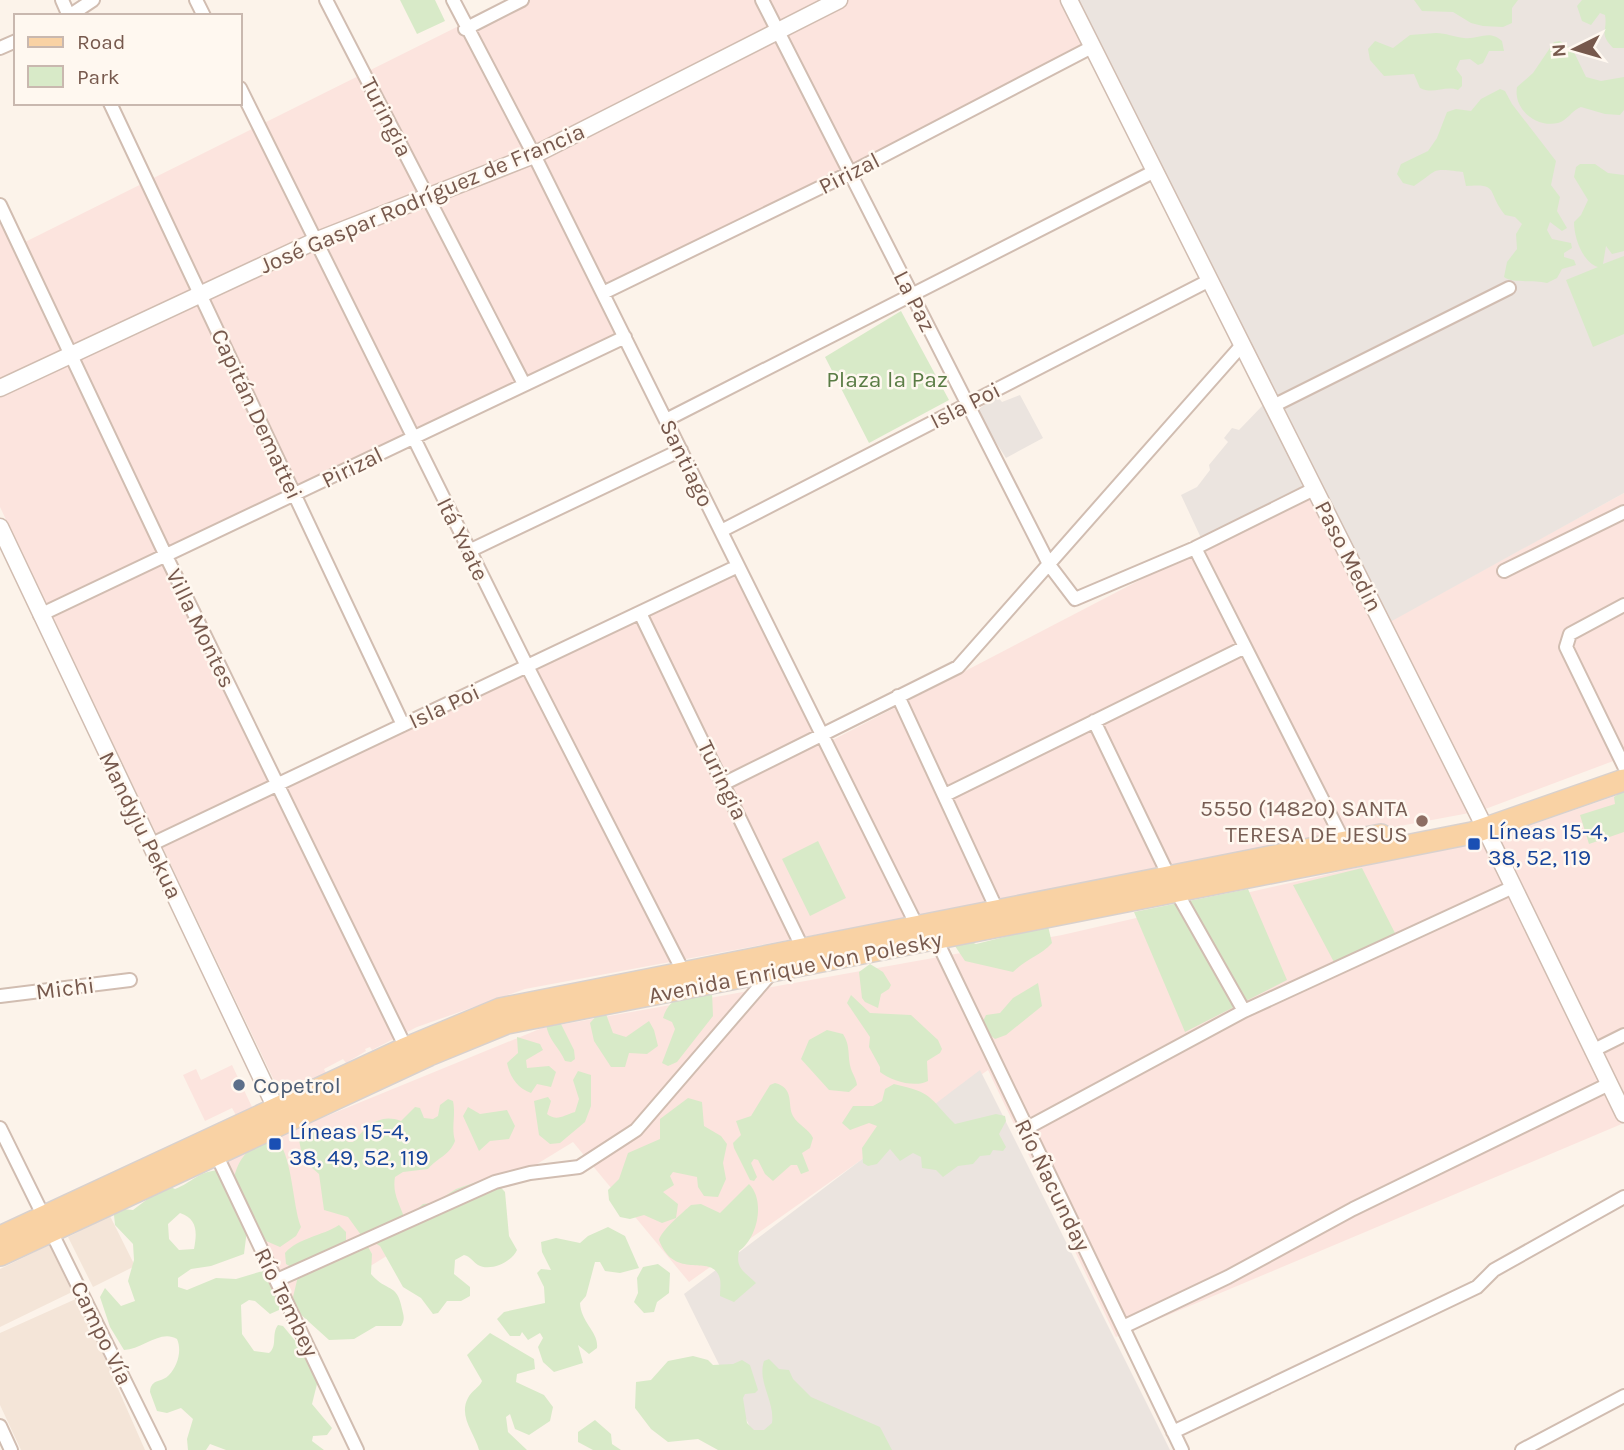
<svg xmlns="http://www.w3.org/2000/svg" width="1624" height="1450" viewBox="0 0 1624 1450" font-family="Karla,sans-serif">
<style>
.residential{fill:#f4e5d8}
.commercial{fill:#fce4de}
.industrial{fill:#ebe4df}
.green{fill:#d8eac8;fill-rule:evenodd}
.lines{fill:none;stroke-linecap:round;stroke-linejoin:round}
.minor-casing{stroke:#d1bdb1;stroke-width:16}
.tertiary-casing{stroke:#d1bdb1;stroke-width:19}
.primary-casing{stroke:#d9d1cd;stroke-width:24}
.minor{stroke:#fff;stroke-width:12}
.tertiary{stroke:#fff;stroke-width:16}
.primary{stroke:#f9d2a4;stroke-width:21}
.education-dot{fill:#8d6e63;stroke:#fff8f0;stroke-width:2.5}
.transit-dot{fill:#1a4fb4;stroke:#fff8f0;stroke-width:2.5}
.service-dot{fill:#5c6f8a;stroke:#fff8f0;stroke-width:2.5}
.labels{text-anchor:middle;stroke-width:5;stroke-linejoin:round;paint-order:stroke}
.street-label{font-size:23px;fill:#77594d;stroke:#fff8f0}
.park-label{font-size:23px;fill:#5a7c45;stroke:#fff8f0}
.education-label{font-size:23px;fill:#785e54;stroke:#fff8f0;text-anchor:end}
.transit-label{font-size:23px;fill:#164399;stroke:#fff8f0;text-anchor:start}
.service-label{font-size:23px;fill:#4e5e75;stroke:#fff8f0;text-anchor:start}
</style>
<rect width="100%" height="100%" fill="#fcf3ea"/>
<path class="residential" d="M110 1216 135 1266 93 1287 68 1237Z
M49 1245 72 1292 0 1327V1269Z
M78 1298 145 1450H21L0 1405V1333Z"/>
<path class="commercial" d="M511 0H1067L1091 48 612 297 630 335 170 562 278 790 745 565 827 743 1313 490 1381 626 1624 493V757L1480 811 525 989 417 1027 372 1050 370 1047 365 1049 366 1051 346 1063 343 1059 324 1069 327 1075 307 1085 304 1080 280 1093 0 507V205L19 245Z
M1624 793V1123L1116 1337 988 1070 689 1282 573 1142 287 1317 217 1161 542 1028 1062 935 1504 834Z
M232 1065 253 1109 237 1117 232 1108 205 1121 183 1075 196 1069 201 1080Z"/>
<path class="industrial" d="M1069 0H1624V493L1381 627Z
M1020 395 1043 438 1006 458 976 411 997 396 1002 402Z
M1265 403 1305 487 1303 490 1201 538 1181 495 1197 487 1210 470 1209 465 1228 442 1224 438 1232 428 1239 430Z
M980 1070 1170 1450H725L755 1437 684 1294Z"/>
<path class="green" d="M400 0H435L445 21 417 34Z
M1414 0H1518L1512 8V23L1503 27 1483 26 1471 23 1453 12 1422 11Z
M1582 0H1624V48H1613C1598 32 1608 32 1605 15L1600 13 1591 25 1582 21 1577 6Z
M1436 33C1446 33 1454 37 1464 38 1478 40 1489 29 1502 41L1504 51H1489L1483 63 1478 65 1470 59 1460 60 1456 69 1462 77V86L1458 90C1445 85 1433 95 1420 88L1414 74 1384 76 1370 60 1368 49 1375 41 1393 48 1410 35Z
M1560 41 1573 50 1586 77 1601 81 1624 77V110L1620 115 1605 114 1581 107C1572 110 1567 121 1558 123 1536 128 1513 109 1517 87L1533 73 1554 42Z
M1500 89 1505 91 1512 104 1556 161 1551 185 1560 197 1557 211 1567 228 1562 231 1550 222 1547 230 1552 239 1571 243 1572 248 1564 253V257L1574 260 1576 265 1562 269 1557 278 1547 283C1534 279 1513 284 1504 277L1507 262 1517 249 1516 234 1522 224 1515 217 1505 215C1486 191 1500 183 1466 186L1463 172C1429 168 1440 169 1414 186L1403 183 1397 174 1401 164 1428 151 1437 138 1447 112 1456 109 1471 111 1481 99Z
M1580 164H1595L1608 173 1624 175V251L1612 254 1606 246 1603 264 1624 256V334L1593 347 1566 280 1598 267C1582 262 1574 237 1574 222L1581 215 1588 200 1574 177 1576 167Z
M901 311 949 400 869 443 825 357Z
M1624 790V832L1589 844 1580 815 1615 804 1614 797Z
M818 841 846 898 810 916 782 859Z
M1362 868 1396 935 1335 964 1293 885Z
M1248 889 1287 980 1185 1032 1134 912Z
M1048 926 1052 943C1040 956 1026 959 1013 972L965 961 955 946 969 941 976 944Z
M870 964 883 972 891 985 889 989 881 994 878 1008 865 1002 862 998 859 972Z
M1038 983 1042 1006 1006 1035 995 1039 980 1027 986 1015 1000 1013 1013 998Z
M712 992 713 1016 677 1062 668 1066 662 1063 675 1029 672 1022 663 1018C671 993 689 995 712 992Z
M851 995 870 1013 911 1015 938 1040 942 1049 940 1053 927 1061 928 1081C915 1088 891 1081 880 1072V1067L869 1047 870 1037 847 1003Z
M598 1014H606L613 1033 626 1037 649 1021 654 1030 658 1046 647 1054 629 1053 625 1067H611L594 1041 590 1023Z
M558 1018 574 1050 575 1059 571 1062 565 1061C559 1047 548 1040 546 1024Z
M827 1030 843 1034C851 1046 847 1056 851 1069 853 1075 856 1078 857 1085L849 1092 829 1090 801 1059 809 1040Z
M517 1037 540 1044 543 1050 526 1060 527 1068 549 1066 556 1072 551 1087 537 1084 531 1093C517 1088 510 1077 507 1063L518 1053Z
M578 1071 591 1075V1106L585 1122 560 1143 550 1144 539 1135 534 1101 548 1097 551 1101 547 1114C557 1122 564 1115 575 1112L579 1099 573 1080Z
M775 1083C795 1088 787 1105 793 1116 798 1125 809 1129 813 1138L810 1148 802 1153 809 1171 801 1174 797 1165H791L773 1181 765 1174 758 1160 754 1159 751 1163 757 1177 754 1181 750 1180 734 1148 733 1143 741 1135 736 1121 751 1116 770 1085Z
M894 1084C934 1093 928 1097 955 1124L996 1114 1005 1116 1006 1121 999 1134 1006 1147 1003 1151 993 1150 990 1155 980 1156 973 1164 958 1166 943 1177 936 1170 922 1168 921 1157 913 1153 900 1161 890 1149 877 1164 868 1166 863 1163 862 1148 877 1126 869 1123 850 1130 842 1123 853 1106H873L882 1101 885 1089Z
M688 1098 702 1102 704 1126 721 1136 727 1144 723 1163 726 1179 718 1197 704 1196 698 1187 697 1177 673 1172 670 1176 674 1185 663 1192 678 1204 676 1218 662 1223 644 1215 630 1219 620 1217 609 1200 608 1190 619 1179 628 1153 660 1139V1119Z
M448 1099 453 1101C456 1116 451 1127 455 1141 449 1156 438 1157 428 1169L403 1172 395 1177C392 1194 400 1204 405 1220L423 1204 434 1203 456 1189 491 1177 505 1192 509 1236 517 1250C512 1262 490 1272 478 1265 472 1261 471 1257 464 1255L455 1260 454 1274 470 1287V1296L461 1301H447L438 1313 433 1314 421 1298 403 1287 380 1246 361 1235 348 1217 324 1210 319 1174 303 1160 299 1140 302 1129 311 1126 320 1137 341 1136 348 1142H353C367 1126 379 1113 401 1121L415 1107 420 1108 424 1118 433 1119 438 1116 440 1105Z
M468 1107 480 1114 507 1110 515 1126 509 1139 490 1141 479 1151 463 1116Z
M274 1136C293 1152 292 1205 301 1227L296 1236 280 1247 266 1241 233 1181C239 1155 250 1146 274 1136Z
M217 1170 247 1230 244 1254 211 1266 191 1269 178 1278V1287L187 1290 216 1278 236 1279 266 1270 281 1295 279 1310 270 1314 255 1301 249 1300 241 1305 242 1334 254 1351 269 1353C278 1346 271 1334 278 1325L283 1326 316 1366 318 1380 312 1404 332 1428 327 1435 313 1436 312 1441 324 1450H226L210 1444 206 1450H188L187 1439 193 1419 181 1408 167 1413 157 1411 150 1392C151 1378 162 1383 169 1375 178 1366 182 1350 177 1339 160 1329 142 1350 124 1350L110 1327 100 1297 105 1288 121 1306 135 1301 128 1281 134 1260 133 1244 115 1225 114 1215 122 1209 133 1210 166 1185 175 1189C193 1182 196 1173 217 1170ZM180 1213C198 1219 197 1233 194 1249L179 1250 169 1239 168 1224Z
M749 1184C766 1201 757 1239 739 1251 735 1269 745 1272 756 1283L734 1302 720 1296C720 1291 721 1284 720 1279 713 1251 675 1283 659 1240 661 1231 683 1212 691 1205L701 1204 720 1213Z
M339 1225 346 1232V1246L367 1245 372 1254 371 1274C387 1293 397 1282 402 1309 404 1317 405 1319 401 1326H376L354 1339 329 1340 298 1312 293 1297 299 1272 286 1264 285 1253C298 1238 322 1236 339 1225Z
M608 1227 625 1236 639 1268 620 1273 605 1271 600 1262H595L586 1296 580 1303C581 1323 599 1332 597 1348L589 1354 578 1345 583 1363 554 1372 543 1362 538 1347 543 1338 540 1333 528 1340 522 1332 520 1336H510L497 1319 504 1312 545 1303 544 1287 537 1273 541 1269 551 1270 542 1252 541 1242 556 1238 580 1243 588 1236Z
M658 1264 670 1273 669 1293 657 1302 654 1312 644 1313 634 1302 638 1293 637 1278 643 1267Z
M490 1333 534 1359 535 1369 517 1374 516 1382 544 1395 553 1407 550 1421 529 1435 515 1429 510 1414 506 1417 508 1432 527 1450H479C475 1434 458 1416 468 1398 472 1390 479 1388 482 1381L467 1355Z
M693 1356 708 1360 713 1365 733 1364 742 1360 750 1365 758 1390 755 1393 745 1394 743 1398 747 1423 754 1430H764L772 1423C775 1401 757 1382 764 1361L769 1359 779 1369 789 1370 793 1379 811 1397 880 1427 892 1450H718L698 1439 668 1442 651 1429 635 1408 636 1382 651 1380 668 1361Z
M595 1420 611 1434 612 1444 621 1450H593L578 1442V1432Z"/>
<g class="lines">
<g class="minor-casing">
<path id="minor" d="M62 0 69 16
M196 0 204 16
M326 0 524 384
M453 0 534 155 918 928 936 939 1182 1450
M762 0 1050 566 1075 599 1195 548 1314 489
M69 16 93 0
M465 29 522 0
M0 48 16 41
M240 88 527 666 686 977
M110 103 403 725
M0 205 166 556 406 1048
M603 293 850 173 1092 47
M1273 406 1509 288
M666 420 1155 171
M721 531 1210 280
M1195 548 1346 846
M469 551 681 450
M1504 571 1624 512
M1624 605 1570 634 1566 647 1624 766
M640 613 803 949
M40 615 625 337
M898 696 998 912
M1094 721 1176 891 1244 1011
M725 783 958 667 1242 345
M945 795 1243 648
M150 845 738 566
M0 996 130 980
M1592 1051 1624 1035
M0 1128 159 1450
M1025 1129 1244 1011 1511 888
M216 1154 357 1450
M277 1280 495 1182 530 1173 579 1167 636 1130 773 971
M1123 1327 1228 1277 1353 1209 1609 1084
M0 1426 11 1450
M1173 1432 1477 1287 1494 1270 1624 1197
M1522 1450 1624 1396"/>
</g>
<g class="tertiary-casing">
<path id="tertiary" d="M1069 0 1479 816 1624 1114
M0 388 315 241 534 155 839 0
M0 527 280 1117"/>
</g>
<g class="primary-casing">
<path id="primary" d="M0 1237 404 1049 500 1009 1381 835
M0 1255 429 1055 507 1023 1472 833 1624 780"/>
</g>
<use href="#minor" class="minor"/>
<use href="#tertiary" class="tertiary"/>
<use href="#primary" class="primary"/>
</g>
<circle class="education-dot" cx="1422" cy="821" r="7"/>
<g class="transit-dot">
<rect x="1467" y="837" width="14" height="14" rx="3.5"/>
<rect x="268" y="1137" width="14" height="14" rx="3.5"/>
</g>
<circle class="service-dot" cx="239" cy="1085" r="7"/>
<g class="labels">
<g class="street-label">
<text transform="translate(387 117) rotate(63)" y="8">Turingia</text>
<text transform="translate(849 173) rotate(-27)" y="8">Pirizal</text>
<text transform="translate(422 198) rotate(-23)" y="8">José Gaspar Rodríguez de Francia</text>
<text transform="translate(915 301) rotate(63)" y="8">La Paz</text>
<text transform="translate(965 405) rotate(-27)" y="8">Isla Poi</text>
<text transform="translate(257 414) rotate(65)" y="8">Capitán Demattei</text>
<text transform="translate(687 463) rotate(64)" y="8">Santiago</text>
<text transform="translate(352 467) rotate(-26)" y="8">Pirizal</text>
<text transform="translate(463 539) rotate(64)" y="8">Itá Yvate</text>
<text transform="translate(1349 556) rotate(63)" y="8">Paso Medin</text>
<text transform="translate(201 628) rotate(64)" y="8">Villa Montes</text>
<text transform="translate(444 706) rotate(-25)" y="8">Isla Poi</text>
<text transform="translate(723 780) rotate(64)" y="8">Turingia</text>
<text transform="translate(141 825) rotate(64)" y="8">Mandyju Pekua</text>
<text transform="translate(795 967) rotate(-11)" y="8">Avenida Enrique Von Polesky</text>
<text transform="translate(65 988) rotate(-7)" y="8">Michi</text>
<text transform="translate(1053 1185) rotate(64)" y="8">Río Ñacunday</text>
<text transform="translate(287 1302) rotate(64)" y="8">Río Tembey</text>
<text transform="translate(102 1333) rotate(64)" y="8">Campo Vía</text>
</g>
<g class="park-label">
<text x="887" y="387">Plaza la Paz</text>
</g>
<g class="education-label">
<text x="1408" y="816">5550 (14820) SANTA<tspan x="1408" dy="26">TERESA DE JESUS</tspan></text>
</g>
<g class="transit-label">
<text x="1488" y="839">Líneas 15-4,<tspan x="1488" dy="26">38, 52, 119</tspan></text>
<text x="289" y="1139">Líneas 15-4,<tspan x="289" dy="26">38, 49, 52, 119</tspan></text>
</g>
<g class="service-label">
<text x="253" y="1093">Copetrol</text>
</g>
</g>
<rect x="14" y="14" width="228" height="91" fill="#fff8f0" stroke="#c9b8af" stroke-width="2"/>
<rect x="28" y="37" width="35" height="10" fill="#f9d2a4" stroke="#c9b8af" stroke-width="2"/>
<text x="77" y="49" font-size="21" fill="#77594d">Road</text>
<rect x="28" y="66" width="35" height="21" fill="#d8eac8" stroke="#c9b8af" stroke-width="2"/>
<text x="77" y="84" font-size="21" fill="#77594d">Park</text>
<g transform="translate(1575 49) rotate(265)" stroke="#fff8f0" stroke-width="5" paint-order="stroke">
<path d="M0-5L12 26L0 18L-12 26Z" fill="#77594d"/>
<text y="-10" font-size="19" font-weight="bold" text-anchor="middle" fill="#77594d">N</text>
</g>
</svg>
